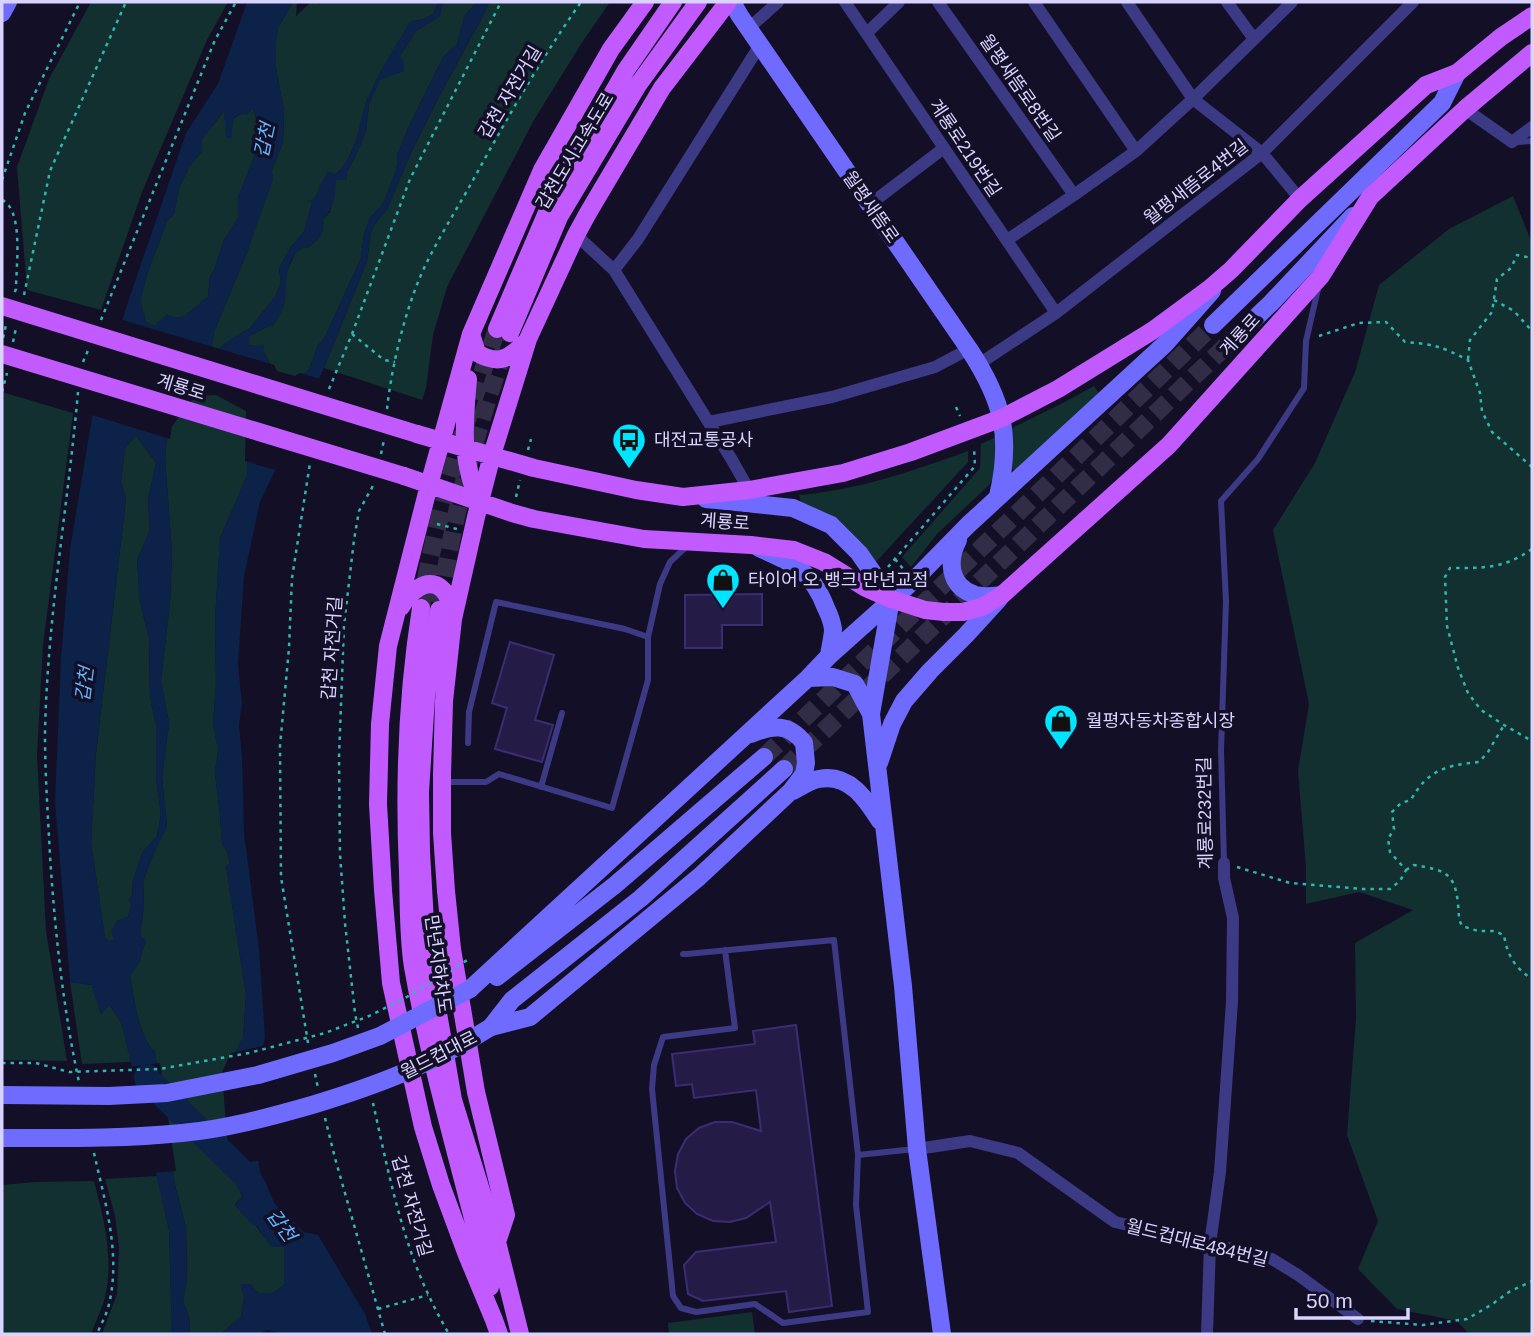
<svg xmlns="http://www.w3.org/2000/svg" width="1534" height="1336" viewBox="0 0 1534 1336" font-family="Arial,'Noto Sans KR',sans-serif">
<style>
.green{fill:#12302f}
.water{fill:#0c2248;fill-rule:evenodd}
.pier{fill:#130f26}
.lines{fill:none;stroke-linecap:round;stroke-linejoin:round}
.river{stroke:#0c2248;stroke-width:26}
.building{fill:#241b47;stroke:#3b2d73;stroke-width:2}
.secondary-tunnel{stroke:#312d47;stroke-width:18;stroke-dasharray:18 9;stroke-linecap:butt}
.primary-tunnel{stroke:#312d47;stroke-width:18;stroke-dasharray:18 9;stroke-linecap:butt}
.path{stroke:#2fb8b0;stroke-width:2.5;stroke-dasharray:3.5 5;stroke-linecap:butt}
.lane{stroke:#3d3a85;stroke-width:6}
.street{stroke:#3d3a85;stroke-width:12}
.secondary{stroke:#6f6bff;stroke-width:18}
.primary{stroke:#c25bff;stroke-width:18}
.path-bridge{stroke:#2fb8b0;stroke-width:2.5;stroke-dasharray:3.5 5;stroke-linecap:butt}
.secondary-bridge{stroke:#6f6bff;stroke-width:18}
.primary-bridge{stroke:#c25bff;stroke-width:18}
.labels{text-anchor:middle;stroke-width:7;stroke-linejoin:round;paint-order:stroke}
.street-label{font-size:18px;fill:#d9d4ff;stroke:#130f26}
.poi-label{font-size:18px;fill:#d9d4ff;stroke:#130f26;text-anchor:start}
.water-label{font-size:19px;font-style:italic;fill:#62b6ff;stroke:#130f26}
</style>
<rect width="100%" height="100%" fill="#130f26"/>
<path class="green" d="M91 2H228L207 40 142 192 101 310 27 290 17 167 49 79Z
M293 2H297L296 16 311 2H318L319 5 320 2H438L434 13 424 19 410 22 366 102 359 135 345 165 335 175 329 172 312 203 304 232 290 248 279 269 281 282 275 297 250 328 230 340 210 355 214 332 248 250 272 170 283 142 284 111 276 68V41L278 28Z
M443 2H477L465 15 457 44 443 57 409 126 397 156V166L391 184 382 205 370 218 364 233 361 258 324 339 318 345 309 370 296 380 274 374C268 360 266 347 249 345V336L271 325 285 300V284L287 271 296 252 303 247 307 248C320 239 324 235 323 219L330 212 336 179 347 172 356 155 366 131 369 104 380 79 404 71 400 56 416 31 439 17Z
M489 2H610L581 44 534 120 447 287 433 335 426 388 422 400 324 368 367 261 371 233 374 225 387 209 411 153 440 95 486 10Z
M253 108 258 126 256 152 238 198V218L224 240 214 271 210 276 208 297 186 315 178 318 172 317 154 326 146 322 140 300 149 268 161 238 167 221 174 214 179 188 189 167 202 151V139L225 110 226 122Z
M1513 196 1532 243V1334H1469L1457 1321 1397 1309 1358 1269 1378 1221 1347 1135 1356 1018 1355 943 1413 910 1359 892 1306 904V867L1298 771 1309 704 1273 530 1315 463 1355 372 1379 285 1449 229Z
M1094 386 1099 393 1017 470 1009 469V432L1012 428 1063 403Z
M2 392 73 413 43 645 37 755 46 931 67 1061 2 1060Z
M217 392 250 409 247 476 220 538 215 621 216 684 213 724 218 749 215 773 220 816 222 844 227 851 230 864 226 866 246 995 243 1038 225 1072 238 1185 242 1197 235 1204 256 1226 271 1246 284 1247V1285L273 1293H258L250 1284 244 1297 241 1316 221 1334H190L189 1316 183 1302 187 1278 186 1228 175 1185 155 1052C138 1036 134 998 130 976L140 961 142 951 146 942 140 934 144 906 143 881 153 855 167 826 162 778 169 723 161 680 170 603 172 553 165 458 168 425 194 393Z
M136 435 156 463 148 500 150 530 137 560 140 602 149 638 150 697 156 725V778L161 814 157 836 142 853 133 880 131 905 128 917 117 921 112 930 115 940 109 941 105 938 91 843 96 753 126 499 121 482 125 448Z
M994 438 1000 440 994 477 989 485 937 534 911 567 902 557 980 468 981 444Z
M968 451V462L874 564 833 517 801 503 799 495C858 490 913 471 968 451Z
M70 982 92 985 101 1014 109 1004 122 1024 131 1062 82 1064Z
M157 1176 169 1230 172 1334H102L117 1294 119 1248 115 1216 105 1179Z
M94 1181C104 1219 113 1254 106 1293 103 1307 96 1321 91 1334H2V1185L35 1182Z
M752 1312 755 1334H669L668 1323Z"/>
<path class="water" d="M247 2H293L278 28 276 41V68L284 111 283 142 272 170 273 180 248 250 214 332 211 354 230 340 250 328 275 297 281 282 279 269 290 248 304 232 312 203 308 202 316 197 319 187 328 171 335 175C360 151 356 128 367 100 378 72 395 47 410 22L424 19 434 13 438 2H443L439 17 416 31 400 56 404 61V71L380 80 369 104 366 131 356 155 347 172V180H336C335 196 335 207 323 219 324 235 320 239 307 248L303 247C283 261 288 281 285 301 283 311 278 319 272 327L270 325 249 336V345L257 346 264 344V351L274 374 296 380 309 370 318 345 324 339 361 258 364 233 370 218 382 205 391 184 397 166V156L409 126 443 57 457 44 465 15 477 2H489L486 10 440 95 411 153 387 209 374 225 371 233 367 261 324 368 260 502 244 576 238 664 242 703 239 725 242 757 244 833 259 949 265 1037 250 1108 260 1172 275 1204 304 1232 318 1235 365 1314 372 1334H278L277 1332 267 1330 259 1334H221L241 1316 244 1297 240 1284H250L258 1293H273L284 1285V1247H271L257 1226 251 1224 235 1205 242 1197 233 1172 225 1072 243 1038 246 995 226 866 230 863 227 851 222 844 220 816 215 773 218 749 213 724 216 684 215 621 220 538 247 476 250 409 217 392 193 393 168 425 165 458 172 553 170 603 161 680 169 723 162 778 167 827 153 855 143 881 144 906 140 934 146 942 142 951 140 961 130 976C134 999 138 1036 155 1052L175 1185 186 1228 187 1278 183 1302 189 1316 190 1334H172L169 1230 122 1024 110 1005 101 1014 92 985 70 982 55 802 61 659 70 549 94 406 130 296 186 133 218 84ZM253 108 258 126 256 152 238 198V218L224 240 214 271 210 276 208 297C193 306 185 325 167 314L154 326 146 322 140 300 149 268 161 238 167 221 174 214 179 188 189 167 202 151V139L224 111 226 137 231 139 234 117 242 114 247 115ZM136 435 156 463 148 500 150 530 137 560 140 602 149 638 150 697 156 725V778L161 814 157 836 142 853 133 880 132 895 128 900 131 905 128 917 117 921 111 931 115 940 109 941 105 938 91 843 96 753 126 498 121 482 125 448Z"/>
<path class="pier" d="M119 319 274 365 277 371 295 376 300 373 323 380 279 471 245 461 246 411 216 395 195 396 172 426 170 439 89 414 90 405Z
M267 1045 253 1108 262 1160 229 1165 222 1072 231 1053Z
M160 1063 176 1171 152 1173 128 1067Z"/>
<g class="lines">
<path class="river" d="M147 1077 148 1080 245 1175 255 1190"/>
</g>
<path class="building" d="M762 594V625H722V648H685V595Z
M510 642 554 655 535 720 553 725 542 762 495 749 507 708 492 703Z
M796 1025 832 1306 789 1312 786 1291 703 1301 688 1294 684 1265 696 1252 776 1242 770 1202 746 1218 730 1222 713 1221 697 1214 685 1203 677 1188 675 1171 678 1154 686 1139 699 1128 715 1122H732L761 1131 756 1090 694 1098 692 1084 676 1086 672 1054 755 1044 753 1031Z"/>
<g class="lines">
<path class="secondary-tunnel" d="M764 757 1213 325
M784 769 1231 341"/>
<path class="primary-tunnel" d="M440 603C447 562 454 522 464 482 477 431 493 382 510 333
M421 608C436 513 466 420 497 329"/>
<path class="path" d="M2 180 25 113 80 2
M2 200C24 210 16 267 16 289L14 294
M24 295 50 171 126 2
M1494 300 1514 311 1532 331
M101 320 215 40 236 2
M352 334 384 360 395 362
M1319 336 1359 323 1386 322 1405 342C1434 344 1442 347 1468 360L1480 393 1482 411 1492 432 1532 467
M3 338 6 325
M13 342 16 328
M1468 359 1470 340 1492 312 1497 279 1511 268 1517 255 1532 258
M83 362 89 348
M329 389 352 334 410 179 501 2
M2 392 7 373
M78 392C68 506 47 620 45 734 45 775 48 816 50 856 55 931 63 1008 79 1082
M956 407 960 416
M387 409C392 363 407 301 428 260 443 230 462 201 478 171 510 113 543 56 581 2
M528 450 531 439
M381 454 384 440
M516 497 520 480
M437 524 457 529
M1532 549C1504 569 1483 568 1450 568L1445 577 1447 626 1458 668 1468 693 1481 710 1504 725 1532 741
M895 559 904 570
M888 567 975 466 974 448
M1237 867 1290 883 1363 889H1390L1400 881 1406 870 1390 852 1388 839 1394 829 1392 812 1401 803 1411 800C1427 770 1447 765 1479 762L1488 752 1504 725
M1406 870 1414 865C1444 870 1455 872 1458 904 1459 913 1458 918 1462 926L1478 931H1494L1504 935C1507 955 1515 968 1532 979
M358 1028 355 1013 345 923 340 854 339 757 344 625 354 540 359 511 374 484
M308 1043 281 877 280 746 289 648 292 578 310 463
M315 1074 318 1088
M373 1103C387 1166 401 1238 429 1296 435 1309 442 1322 449 1334
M325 1118 335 1158 385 1334
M94 1153C105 1202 121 1254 109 1304 107 1314 101 1324 97 1334
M378 1309 428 1295
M1371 1321 1423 1325 1467 1319 1491 1305 1509 1292 1532 1281"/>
<path class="lane" d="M1517 142 1532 141
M468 743 469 712 496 602 625 629 648 637
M444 782H486L499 774 612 808 648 680V637L660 584 670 562 688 545
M541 787 562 713
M1224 863 1221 750 1226 601 1221 501 1258 459 1304 388 1306 341 1318 289
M683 954H687C736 949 785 945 834 940L858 1155 856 1205 868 1312 783 1323 755 1304 696 1312 681 1308 673 1296 652 1089 654 1065 663 1037 735 1028 725 950
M858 1155 915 1149"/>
<path class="street" d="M845 2 1056 313
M938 2 1074 195
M1034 2 1136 151
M1127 2 1193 99 1262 153 1300 199
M1227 2 1254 39
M749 28 778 2
M867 33 899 2
M1465 109 1512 142 1532 127
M869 205 944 148
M576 235 614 270 732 460 749 490
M1007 240 1074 195 1136 151 1193 99 1292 2
M614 270 638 239 760 45
M979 364 1056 313 1262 153 1413 2
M709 422 832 397 935 367 969 349
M917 1149 970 1141 1018 1153 1115 1222 1237 1250 1272 1259 1298 1275 1358 1319
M1207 1334 1210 1244 1220 1172 1232 1002 1233 918 1224 878V863"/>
<path class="secondary" d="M732 2 740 16 969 349C1003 401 1012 436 998 496
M2 13 8 2
M1213 325 1442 103 1457 73
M1231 341 1271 303 1353 216
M706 499 793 508 831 525 859 553 891 599 871 714 903 986 917 1149 942 1334
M958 540C948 559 948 585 973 594 982 598 993 596 1002 595
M759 548C794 563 812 571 826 608 829 614 832 622 833 629 833 637 830 647 829 656
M808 678 833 677 855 684 871 714
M879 763 892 724 904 701 930 671 966 635 999 599
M793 791C801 787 810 780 819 779 849 773 866 799 880 821
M497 977 615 885 764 757
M470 989 808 678 829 656 914 580 968 525 1165 344 1212 291
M491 1027 530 1017 699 877 791 791 804 774 806 763 804 743C789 723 772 725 751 734
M491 1027 512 1000 641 898 784 769"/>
<path class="primary" d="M497 329 554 196 626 70 673 2
M510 333 559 217 638 85 698 2
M471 334 477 353C500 366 509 358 526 342
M468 379C464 422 460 463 480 502
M417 434 534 468 636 490 683 497 749 490 843 473 911 452 1002 418 1058 389 1152 331 1209 289 1231 270 1300 199 1426 85 1457 73 1501 37 1532 16
M404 476 512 513 534 519 644 539 751 545 794 550 824 562 866 588 891 599 925 610 944 612H963L982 607 1002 595 1169 445 1321 276 1370 197 1465 109 1532 53
M401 607C408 594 427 575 442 589 449 595 451 607 452 615
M421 608C407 696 404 783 408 872 409 903 408 936 413 967 432 1075 465 1180 490 1287
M439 610 426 697 420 792 421 852 425 922 430 967 453 1100 497 1242 520 1334
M497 1242 506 1215 476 1092 452 949 446 891 442 833V775L444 701 453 619 476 517 492 455 528 339 576 235 588 213 662 88 728 2
M499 1334 494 1320 467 1255 441 1185 423 1127 391 983 383 890 378 804 380 724 388 646 429 485 471 334 542 170 611 49 645 2"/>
<path class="path-bridge" d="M2 1063H36L69 1072 160 1069 249 1053 325 1033 369 1016 405 998 469 959"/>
<path class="secondary-bridge" d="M2 1095 109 1096 167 1093 258 1075 333 1053 380 1036 470 989
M2 1138C62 1138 123 1139 182 1133 226 1129 270 1117 312 1105 378 1085 433 1064 491 1027"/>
<path class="primary-bridge" d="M2 306 417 434
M2 354 404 476"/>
</g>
<defs>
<g id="bus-pin" transform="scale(1.75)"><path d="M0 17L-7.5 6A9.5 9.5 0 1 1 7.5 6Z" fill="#00e5ff" stroke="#130f26"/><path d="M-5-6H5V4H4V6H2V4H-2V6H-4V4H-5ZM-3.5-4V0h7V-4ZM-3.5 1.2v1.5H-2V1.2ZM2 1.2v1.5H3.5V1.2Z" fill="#111"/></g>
<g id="shop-pin" transform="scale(1.75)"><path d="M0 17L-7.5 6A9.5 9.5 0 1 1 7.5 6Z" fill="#00e5ff" stroke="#130f26"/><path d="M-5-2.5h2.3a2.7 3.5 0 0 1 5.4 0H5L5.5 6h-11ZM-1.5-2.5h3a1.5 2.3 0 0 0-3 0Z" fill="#111"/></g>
</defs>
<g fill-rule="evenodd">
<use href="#bus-pin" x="629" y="440"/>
<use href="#shop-pin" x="723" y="580"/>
<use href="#shop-pin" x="1061" y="721"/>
</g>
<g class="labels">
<g class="street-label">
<text transform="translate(1020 88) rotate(55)" y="6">월평새뜸로8번길</text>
<text transform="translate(510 92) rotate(-59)" y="6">갑천 자전거길</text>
<text transform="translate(965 148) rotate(56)" y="6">계룡로219번길</text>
<text transform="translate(575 151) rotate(-59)" y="6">갑천도시고속도로</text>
<text transform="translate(1196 182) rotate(-38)" y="6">월평새뜸로4번길</text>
<text transform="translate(871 207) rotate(55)" y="6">월평새뜸로</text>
<text transform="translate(1240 335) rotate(-48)" y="6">계룡로</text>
<text transform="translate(181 387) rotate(17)" y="6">계룡로</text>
<text transform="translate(725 522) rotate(4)" y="6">계룡로</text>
<text transform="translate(332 648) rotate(-86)" y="6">갑천 자전거길</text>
<text transform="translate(1205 813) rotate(-91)" y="6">계룡로232번길</text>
<text transform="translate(438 964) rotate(82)" y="6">만년지하차도</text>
<text transform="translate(439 1055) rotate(-27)" y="6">월드컵대로</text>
<text transform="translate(412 1206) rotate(74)" y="6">갑천 자전거길</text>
<text transform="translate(1197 1243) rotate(14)" y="6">월드컵대로484번길</text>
</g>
<g class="poi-label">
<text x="654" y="446">대전교통공사</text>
<text x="748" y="586">타이어 오 뱅크 만년교점</text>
<text x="1086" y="727">월평자동차종합시장</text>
</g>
<g class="water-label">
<text transform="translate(264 140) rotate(-78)" y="7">갑천</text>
<text transform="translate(84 684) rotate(-83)" y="7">갑천</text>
<text transform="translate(282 1225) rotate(54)" y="7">갑천</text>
</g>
</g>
<rect width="1534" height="1336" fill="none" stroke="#d9d4ff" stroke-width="7"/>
<path d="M1296 1308v10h112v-10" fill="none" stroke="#d9d4ff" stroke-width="3.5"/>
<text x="1306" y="1308" font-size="21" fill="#d9d4ff" stroke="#130f26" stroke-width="5" paint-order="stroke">50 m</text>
</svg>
